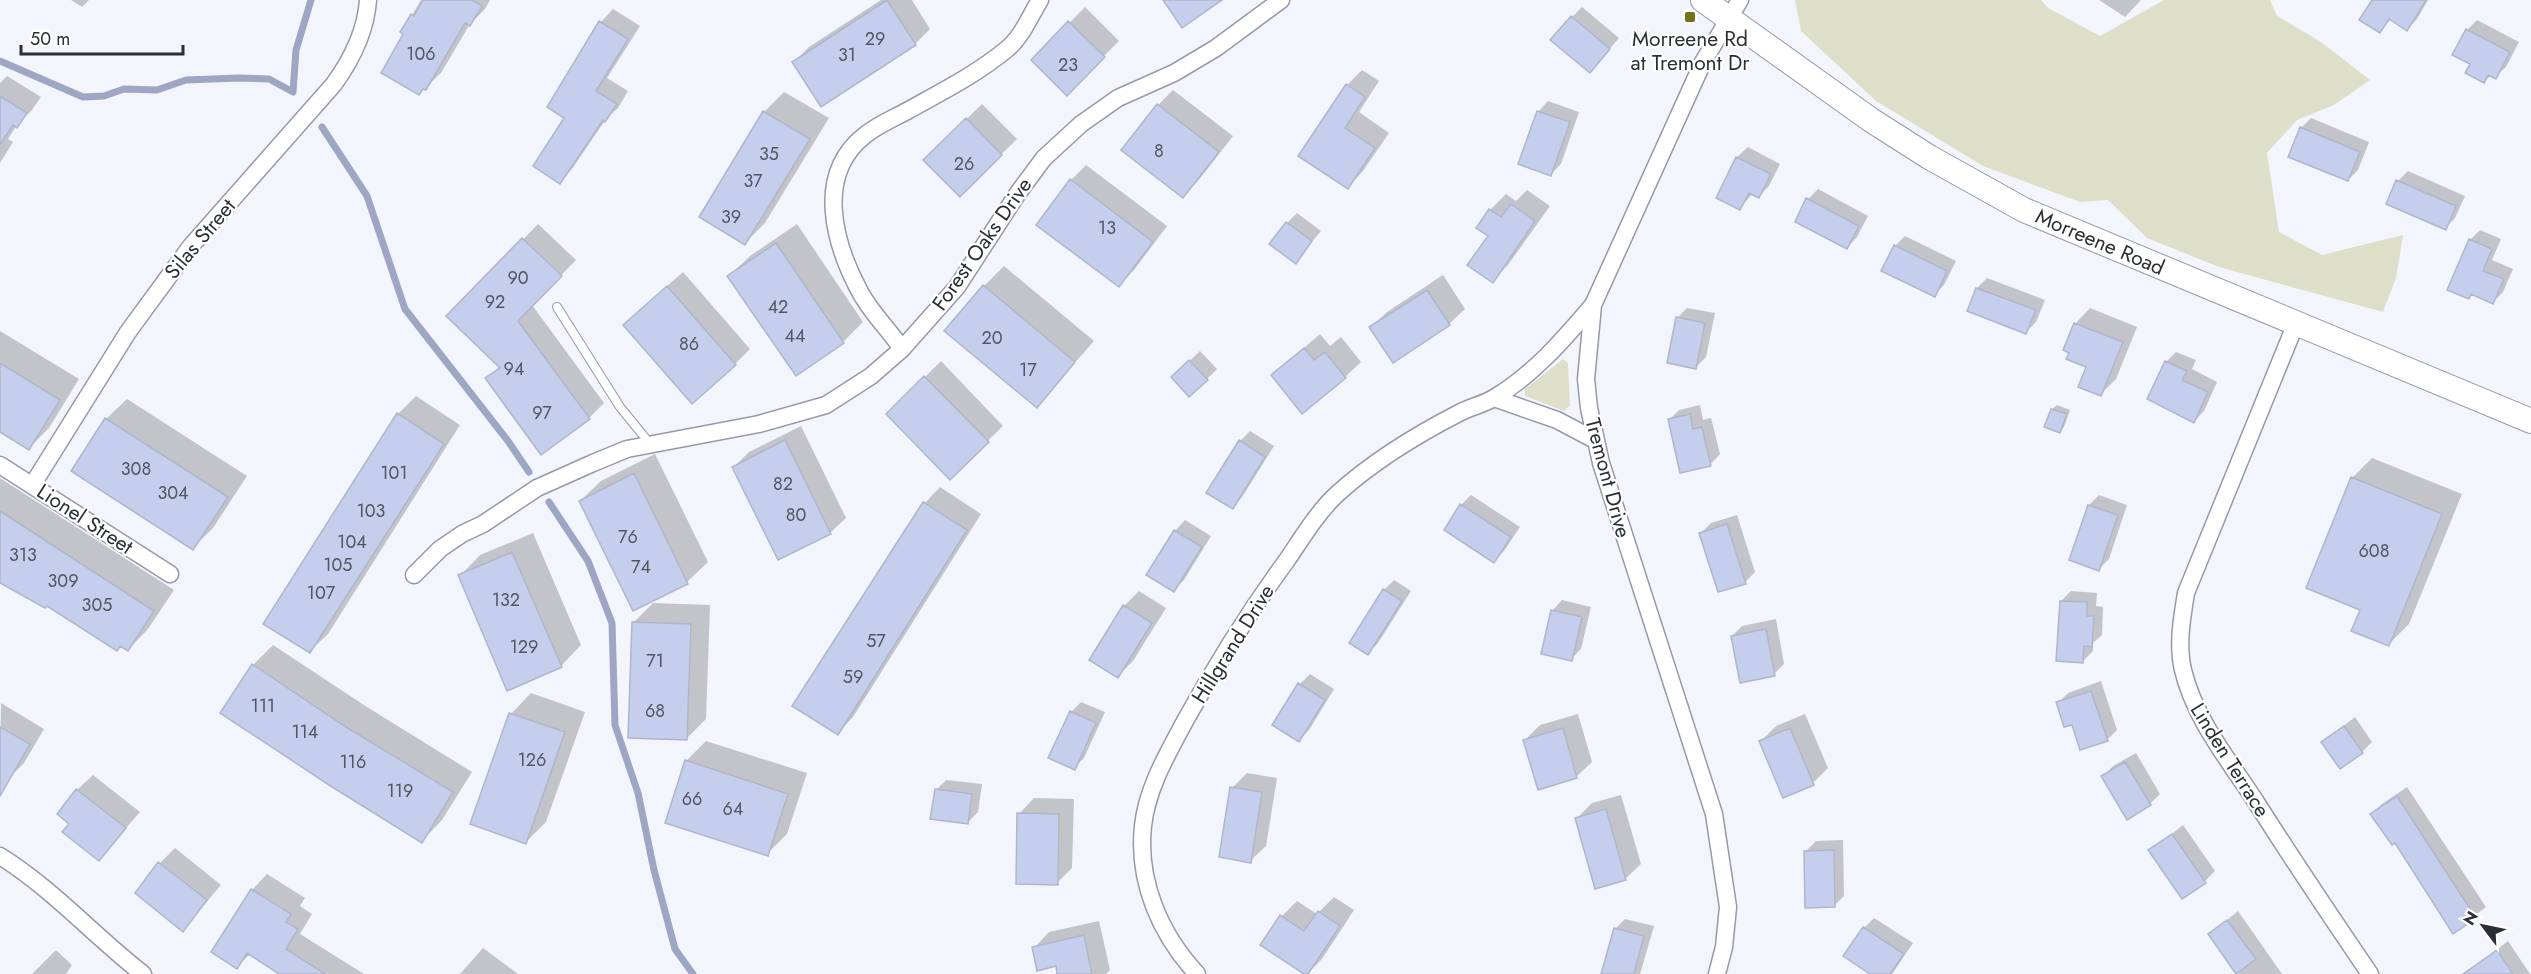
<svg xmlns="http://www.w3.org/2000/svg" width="2531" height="974" viewBox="0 0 2531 974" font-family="Jost,sans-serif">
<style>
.green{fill:#dedfc9}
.shadow{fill:#0003}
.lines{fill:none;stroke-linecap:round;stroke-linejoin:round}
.stream{stroke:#9da6c3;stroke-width:7}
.building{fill:#c5ceed;stroke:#b0b6c9;stroke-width:1.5}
.lane-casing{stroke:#949aab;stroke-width:10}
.street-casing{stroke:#949aab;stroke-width:19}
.secondary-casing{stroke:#949aab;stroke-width:26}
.lane{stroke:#fff;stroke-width:8}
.street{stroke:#fff;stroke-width:16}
.secondary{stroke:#fff;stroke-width:24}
.poi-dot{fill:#727216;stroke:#fff;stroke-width:2}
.labels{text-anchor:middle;stroke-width:4.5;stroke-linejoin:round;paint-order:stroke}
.number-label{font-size:18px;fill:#525663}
.poi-label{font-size:21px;fill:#2b2e35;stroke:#fff}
.street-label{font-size:21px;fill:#2b2e35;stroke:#fff}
</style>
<rect width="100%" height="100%" fill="#f3f5fd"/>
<path class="green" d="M1795 0H2041L2048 8 2100 36 2164 0H2270L2277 16 2321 42 2370 80 2334 105 2297 120 2267 153 2279 232 2322 255 2403 235 2396 278 2383 312 2219 267 2147 238 2108 200 2080 202 1983 166 1876 101 1801 31Z
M1563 359 1568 363 1570 405 1564 411 1525 396V389Z"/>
<path class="shadow" d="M71 0H89L82 7Z
M421 0H490L485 9 470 24 441 73 419 94 405 33 402 32Z
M881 0H912L930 29 915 44 794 62 809 47Z
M2099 0H2141L2125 17Z
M2373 0H2428L2417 19 2407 29 2391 19 2380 31Z
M1085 7 1119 41 1067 93 1033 60Z
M1582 7 1619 38 1599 61 1572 17Z
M613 9 640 26 607 78 628 91 618 108 606 119 572 169 560 182 567 118 549 107 601 22Z
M2477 20 2519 42 2506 67 2495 77 2491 75 2484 82 2472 64 2467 30Z
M1362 70 1379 81 1359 112 1389 133 1363 171 1348 187 1300 155 1347 85Z
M7 76 41 97 32 110 17 125 8 139 13 142 0 163V83Z
M1173 90 1233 136 1198 181 1183 196 1158 105Z
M784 92 829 118 765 223 745 243 764 112Z
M1548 101 1579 112 1561 164 1551 174 1538 112Z
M982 104 1017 139 960 195 925 160Z
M2311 118 2369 142 2358 170 2348 180 2301 128Z
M1748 147 1780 164 1769 186 1759 196 1753 193 1740 208 1718 197 1737 157Z
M1086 165 1167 226 1134 270 1119 285 1071 180Z
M2408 171 2465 196 2455 218 2445 228 2398 181Z
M1818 189 1868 216 1857 237 1847 248 1808 199Z
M1527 190 1550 206 1508 265 1492 281 1490 235 1478 227 1490 210 1506 194 1516 201Z
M1297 213 1321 231 1295 262 1287 223Z
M538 224 576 260 532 305 604 403 589 418 487 378 500 366 448 316Z
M797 224 863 322 843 342 796 374 729 276 750 256Z
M2480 230 2501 239 2492 260 2513 269 2503 292 2493 302 2473 293 2469 297 2470 240Z
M1905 236 1956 261 1944 285 1934 295 1895 246Z
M1004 266 1094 341 1037 406 984 286Z
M683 272 750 349 735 364 640 310Z
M1443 275 1465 309 1449 324 1393 361 1371 327 1387 312Z
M1987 278 2045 300 2036 322 2026 332 1977 288Z
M1687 308 1715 313 1706 357 1696 367 1677 318Z
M2090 308 2137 327 2116 379 2101 394 2088 366 2075 324Z
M0 331 79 379 49 428 29 448 0 431Z
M1320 334 1330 346 1341 337 1361 362 1345 377 1273 375Z
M1200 351 1217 369 1207 379 1183 367Z
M2176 352 2196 360 2192 369 2217 382 2204 411 2194 421 2166 362Z
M941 361 1003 426 950 478 888 414Z
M416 396 460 425 328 634 310 651 398 414Z
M127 399 247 476 213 528 193 548 106 419Z
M1700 405 1703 420 1711 418 1720 454 1710 465 1669 420 1679 410Z
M2057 405 2070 410 2064 427 2060 431 2052 409Z
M801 426 846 518 830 533 734 467 749 452Z
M1250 431 1274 446 1242 497 1232 507 1240 441Z
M655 454 708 562 687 582 633 609 580 501 601 481Z
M2372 458 2462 494 2409 624 2389 644 2352 478Z
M0 478 174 590 148 629 128 650 121 645 117 649 0 577Z
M940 487 981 514 853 717 838 733 794 705 925 503Z
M1471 495 1520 527 1504 551 1494 561 1461 505Z
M2099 495 2127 505 2109 559 2099 569 2071 559 2089 505Z
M1737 515 1755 572 1745 582 1701 533 1711 523Z
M1185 520 1211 536 1184 580 1173 590 1148 574 1175 531Z
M533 533 581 645 561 666 460 576 480 555Z
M1394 580 1411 591 1378 643 1368 653 1384 590Z
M1139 591 1166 608 1133 661 1118 676 1124 606Z
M2071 591 2097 593 2096 606 2103 607 2102 635 2093 643V651L2083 661 2061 601Z
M1562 600 1591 607 1581 649 1571 659 1552 611Z
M653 603 710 605 706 719 686 739 633 623Z
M1776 619 1784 664 1774 674 1732 636 1742 626Z
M273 645 367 707 472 772 442 820 422 841 222 712 253 665Z
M1310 674 1334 689 1309 730 1299 740 1274 725 1300 684Z
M2101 681 2117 730 2107 740 2073 723 2058 703 2068 693Z
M531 693 585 712 546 822 526 842 472 823 511 714Z
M1081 702 1105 712 1084 758 1074 768 1071 712Z
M1 703 44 729 24 763 9 778 0 773Z
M1578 714 1592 762 1576 777 1525 740 1540 725Z
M1805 714 1828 768 1813 783 1760 742 1776 726Z
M2355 717 2372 742 2362 752 2323 742Z
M706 741 807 773 787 834 767 854 686 761Z
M2136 753 2160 794 2150 804 2103 777 2113 766Z
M1247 773 1277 778 1266 846 1250 861 1232 788Z
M93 775 140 812 99 859 71 823 77 790Z
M946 780 982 784 978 812 968 822 936 790Z
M2407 787 2486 907 2453 932 2395 841 2372 814 2382 804Z
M1621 795 1641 864 1625 879 1577 818 1592 803Z
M1034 798 1074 799 1072 868 1057 883 1019 814Z
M2183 825 2215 871 2205 881 2150 851Z
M1843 840 1844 896 1834 906 1806 851 1816 841Z
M175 848 221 885 183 930 160 863Z
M267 874 305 898 300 906 312 914 300 934 364 974H282L250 954 237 967 252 890Z
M1334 897 1354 910 1322 959 1307 974 1282 916 1297 901 1317 914Z
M2238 911 2282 974H2239L2210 934Z
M1874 918 1913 943 1892 974H1873L1864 928Z
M1625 919 1654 926 1640 974H1603L1615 929Z
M1099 921 1110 970 1106 974H1059L1057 965 1034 948 1049 932Z
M2508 941 2530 974H2479L2475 967Z
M483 948 518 974H460Z
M56 950 72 965 66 974H32Z"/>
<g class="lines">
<path class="stream" d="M0 61 83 97 104 96 124 89 157 90 186 80 239 78 269 79 293 92 296 50 311 0
M322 127 367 196 405 309 508 441 529 472
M549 502 588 561 612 623 615 725 638 793 654 870 675 949 693 974"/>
</g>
<path class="building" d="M423 0H472L482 6 470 26 465 23 426 90 423 89 419 95 381 73 403 34 400 32 411 14 414 16Z
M887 0 916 45 821 107 792 62Z
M1163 0H1222L1182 28Z
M2372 0H2426L2407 31 2389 19 2380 33 2359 20Z
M1571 16 1610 49 1590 73 1550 40Z
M599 21 628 39 596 91 617 104 605 122 603 120 560 184 533 166 564 118 547 107Z
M1068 21 1105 57 1067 96 1031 60Z
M2466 29 2510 52 2496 79 2488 75 2484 83 2465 73 2470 64 2452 55Z
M1346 84 1365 97 1345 128 1375 148 1348 189 1298 156Z
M0 96 27 113 17 128 13 125 0 145Z
M1157 104 1219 152 1183 198 1121 150Z
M763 111 810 139 745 245 699 217Z
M1537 111 1570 122 1551 176 1518 164Z
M966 118 1002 155 960 197 923 160Z
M2300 127 2360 152 2348 181 2288 157Z
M1736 157 1771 174 1759 198 1749 193 1740 210 1716 198Z
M1070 179 1153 242 1119 287 1036 225Z
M2396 180 2456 206 2446 230 2386 204Z
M1806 198 1859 226 1847 249 1795 222Z
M1511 204 1535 221 1493 283 1467 265 1488 236 1476 228 1489 209 1501 217Z
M1286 222 1312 241 1296 264 1269 244Z
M522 238 562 276 518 321 590 419 541 455 485 378 500 368 446 316Z
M2469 239 2492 249 2483 271 2504 279 2493 304 2471 294 2469 299 2447 290Z
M776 243 844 343 796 376 727 276Z
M1894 245 1947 271 1935 297 1881 271Z
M983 285 1075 362 1037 408 944 331Z
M667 286 736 365 692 404 623 325Z
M1976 288 2036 310 2026 334 1967 311Z
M1427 290 1450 325 1393 363 1369 327Z
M1676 317 1705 323 1696 369 1667 363Z
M2074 323 2123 342 2101 396 2078 387 2086 367 2066 359 2069 353 2063 350Z
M1304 348 1314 360 1325 352 1346 378 1302 414 1271 375Z
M1189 360 1208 380 1189 397 1171 377Z
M2165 361 2187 371 2182 380 2208 392 2194 423 2147 399Z
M0 363 60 400 29 450 0 432Z
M924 376 989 442 950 480 886 414Z
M2051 409 2067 414 2060 433 2044 427Z
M397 413 444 444 310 653 263 624Z
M1690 414 1693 429 1702 427 1711 466 1680 473 1668 419Z
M105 418 228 497 193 550 71 471Z
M785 440 831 534 778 560 732 467Z
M1239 440 1265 457 1233 509 1206 493Z
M634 473 688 584 633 611 579 501Z
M2351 477 2442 514 2389 646 2351 631 2360 610 2306 588Z
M923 502 967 530 838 735 792 706Z
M1460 504 1511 537 1494 563 1444 530Z
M2088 505 2118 515 2099 571 2069 560Z
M0 511 154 611 128 651 120 646 117 651 47 606 45 608 0 583Z
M1727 524 1746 584 1718 592 1699 533Z
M1174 530 1202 547 1174 592 1146 575Z
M512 552 562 667 507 691 458 575Z
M1383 589 1402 601 1368 655 1349 643Z
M2060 601 2087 602V616H2094L2092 647 2084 646 2083 663 2056 661Z
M1123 605 1152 623 1118 678 1089 660Z
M1551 610 1582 617 1572 661 1541 654Z
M632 622 691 624 687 740 628 738Z
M1766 629 1775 676 1740 683 1731 636Z
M252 664 346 727 453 792 422 843 329 785 220 713Z
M1298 683 1325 700 1299 742 1272 725Z
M2091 691 2108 741 2080 750 2072 725 2064 727 2056 702Z
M1070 711 1096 723 1075 770 1048 758Z
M509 713 565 732 526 844 470 824Z
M2344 726 2363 753 2340 769 2321 742Z
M0 727 30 744 0 796Z
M1563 728 1577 778 1538 790 1523 740Z
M1790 728 1814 785 1783 798 1759 741Z
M685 760 788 794 768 856 665 823Z
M2125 762 2151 805 2127 820 2101 776Z
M1230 787 1262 792 1251 863 1219 857Z
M76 789 126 828 99 861 62 832 69 824 57 814Z
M935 789 972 794 968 824 930 819Z
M2397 796 2476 918 2453 934 2395 843 2392 845 2370 814Z
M1606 809 1626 880 1595 889 1575 818Z
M1017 813 1059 814 1058 885 1016 884Z
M2172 834 2206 883 2182 899 2148 850Z
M1834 850 1835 907 1805 908 1804 851Z
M158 862 207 900 183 932 135 893Z
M251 889 291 914 286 922 298 929 286 949 325 974H279L247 953 237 969 211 952Z
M1318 911 1340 926 1308 974H1304L1260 945 1280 915 1304 931Z
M2227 920 2256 959 2236 974 2208 934Z
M1863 927 1904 954 1890 974H1870L1843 956Z
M1614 928 1644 936 1634 974H1601Z
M1084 935 1092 974H1057L1056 966 1037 971 1032 947Z
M2497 950 2513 974H2463Z"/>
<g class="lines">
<g class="lane-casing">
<path id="lane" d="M557 307 620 407 651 445"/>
</g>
<g class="street-casing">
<path id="street" d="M2296 323 2186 593C2182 618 2177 645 2183 670 2195 720 2229 760 2256 802 2293 860 2331 917 2370 974
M902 349C888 328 870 312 859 290 834 243 815 175 864 136 877 125 892 119 907 111 941 92 977 74 1007 49 1022 37 1030 16 1040 0
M1494 398 1557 420 1595 440
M0 465 170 574
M33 484 128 332 191 246 334 84C352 59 366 31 368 0
M414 575 440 549 462 534 483 524 537 488 593 463 627 449 759 424 826 405 871 376 902 349 957 287 1018 193 1044 158 1081 124 1118 98 1174 73 1216 48 1281 0
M0 856C53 889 94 936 143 974
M1197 974C1160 934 1137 881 1143 826 1147 788 1168 753 1185 721 1216 665 1249 612 1287 560 1302 538 1317 513 1336 495 1373 461 1416 435 1461 412 1471 407 1484 404 1494 398 1533 375 1564 339 1593 305
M1717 974 1724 947 1728 907 1714 814 1601 463 1589 408 1586 379 1593 305 1703 62 1740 0"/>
</g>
<g class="secondary-casing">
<path id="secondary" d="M1703 0 1871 120 1929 157 2024 210 2531 421"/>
</g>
<use href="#lane" class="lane"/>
<use href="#street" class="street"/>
<use href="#secondary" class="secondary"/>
</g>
<rect class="poi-dot" x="1684" y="11" width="12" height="12" rx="3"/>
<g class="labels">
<g class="number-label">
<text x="875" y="45">29</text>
<text x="421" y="60">106</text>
<text x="847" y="61">31</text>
<text x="1068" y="71">23</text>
<text x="1159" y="157">8</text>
<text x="769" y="160">35</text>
<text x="964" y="170">26</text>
<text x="753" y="187">37</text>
<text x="731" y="223">39</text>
<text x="1107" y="234">13</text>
<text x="518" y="284">90</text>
<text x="495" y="308">92</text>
<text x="778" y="313">42</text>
<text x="795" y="342">44</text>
<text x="992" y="344">20</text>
<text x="689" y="350">86</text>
<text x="514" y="375">94</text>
<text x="1028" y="376">17</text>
<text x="542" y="419">97</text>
<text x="136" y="475">308</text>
<text x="394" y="479">101</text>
<text x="783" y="490">82</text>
<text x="173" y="499">304</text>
<text x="371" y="517">103</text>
<text x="796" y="521">80</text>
<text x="628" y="543">76</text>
<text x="352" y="548">104</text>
<text x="2374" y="557">608</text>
<text x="23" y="561">313</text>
<text x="338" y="571">105</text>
<text x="641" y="573">74</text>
<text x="63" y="587">309</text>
<text x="321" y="599">107</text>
<text x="506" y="606">132</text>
<text x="97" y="611">305</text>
<text x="876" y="647">57</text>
<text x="524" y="653">129</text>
<text x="655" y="667">71</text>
<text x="853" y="683">59</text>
<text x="263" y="712">111</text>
<text x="655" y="717">68</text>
<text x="305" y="738">114</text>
<text x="532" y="766">126</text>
<text x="353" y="768">116</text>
<text x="400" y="797">119</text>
<text x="692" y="805">66</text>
<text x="733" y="815">64</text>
</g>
<g class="poi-label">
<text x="1690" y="46">Morreene Rd<tspan x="1690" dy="24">at Tremont Dr</tspan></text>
</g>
<g class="street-label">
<text transform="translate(200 239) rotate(-50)" y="7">Silas Street</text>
<text transform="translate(2100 242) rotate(23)" y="7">Morreene Road</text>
<text transform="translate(982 244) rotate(-55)" y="7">Forest Oaks Drive</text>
<text transform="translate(1608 478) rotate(75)" y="7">Tremont Drive</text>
<text transform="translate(85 519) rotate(33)" y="7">Lionel Street</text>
<text transform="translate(1233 644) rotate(-58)" y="7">Hillgrand Drive</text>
<text transform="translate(2230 760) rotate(58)" y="7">Linden Terrace</text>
</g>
</g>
<g transform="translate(2483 926) rotate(302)" stroke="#ffffff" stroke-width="4.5" paint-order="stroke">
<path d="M0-4.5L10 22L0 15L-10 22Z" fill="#2b2e35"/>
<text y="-9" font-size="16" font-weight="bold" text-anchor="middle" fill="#2b2e35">N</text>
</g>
<path d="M21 45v9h162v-9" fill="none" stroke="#2b2e35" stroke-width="3"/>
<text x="30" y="45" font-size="18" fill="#2b2e35" stroke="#ffffff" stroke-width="4.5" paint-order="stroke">50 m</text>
</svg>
